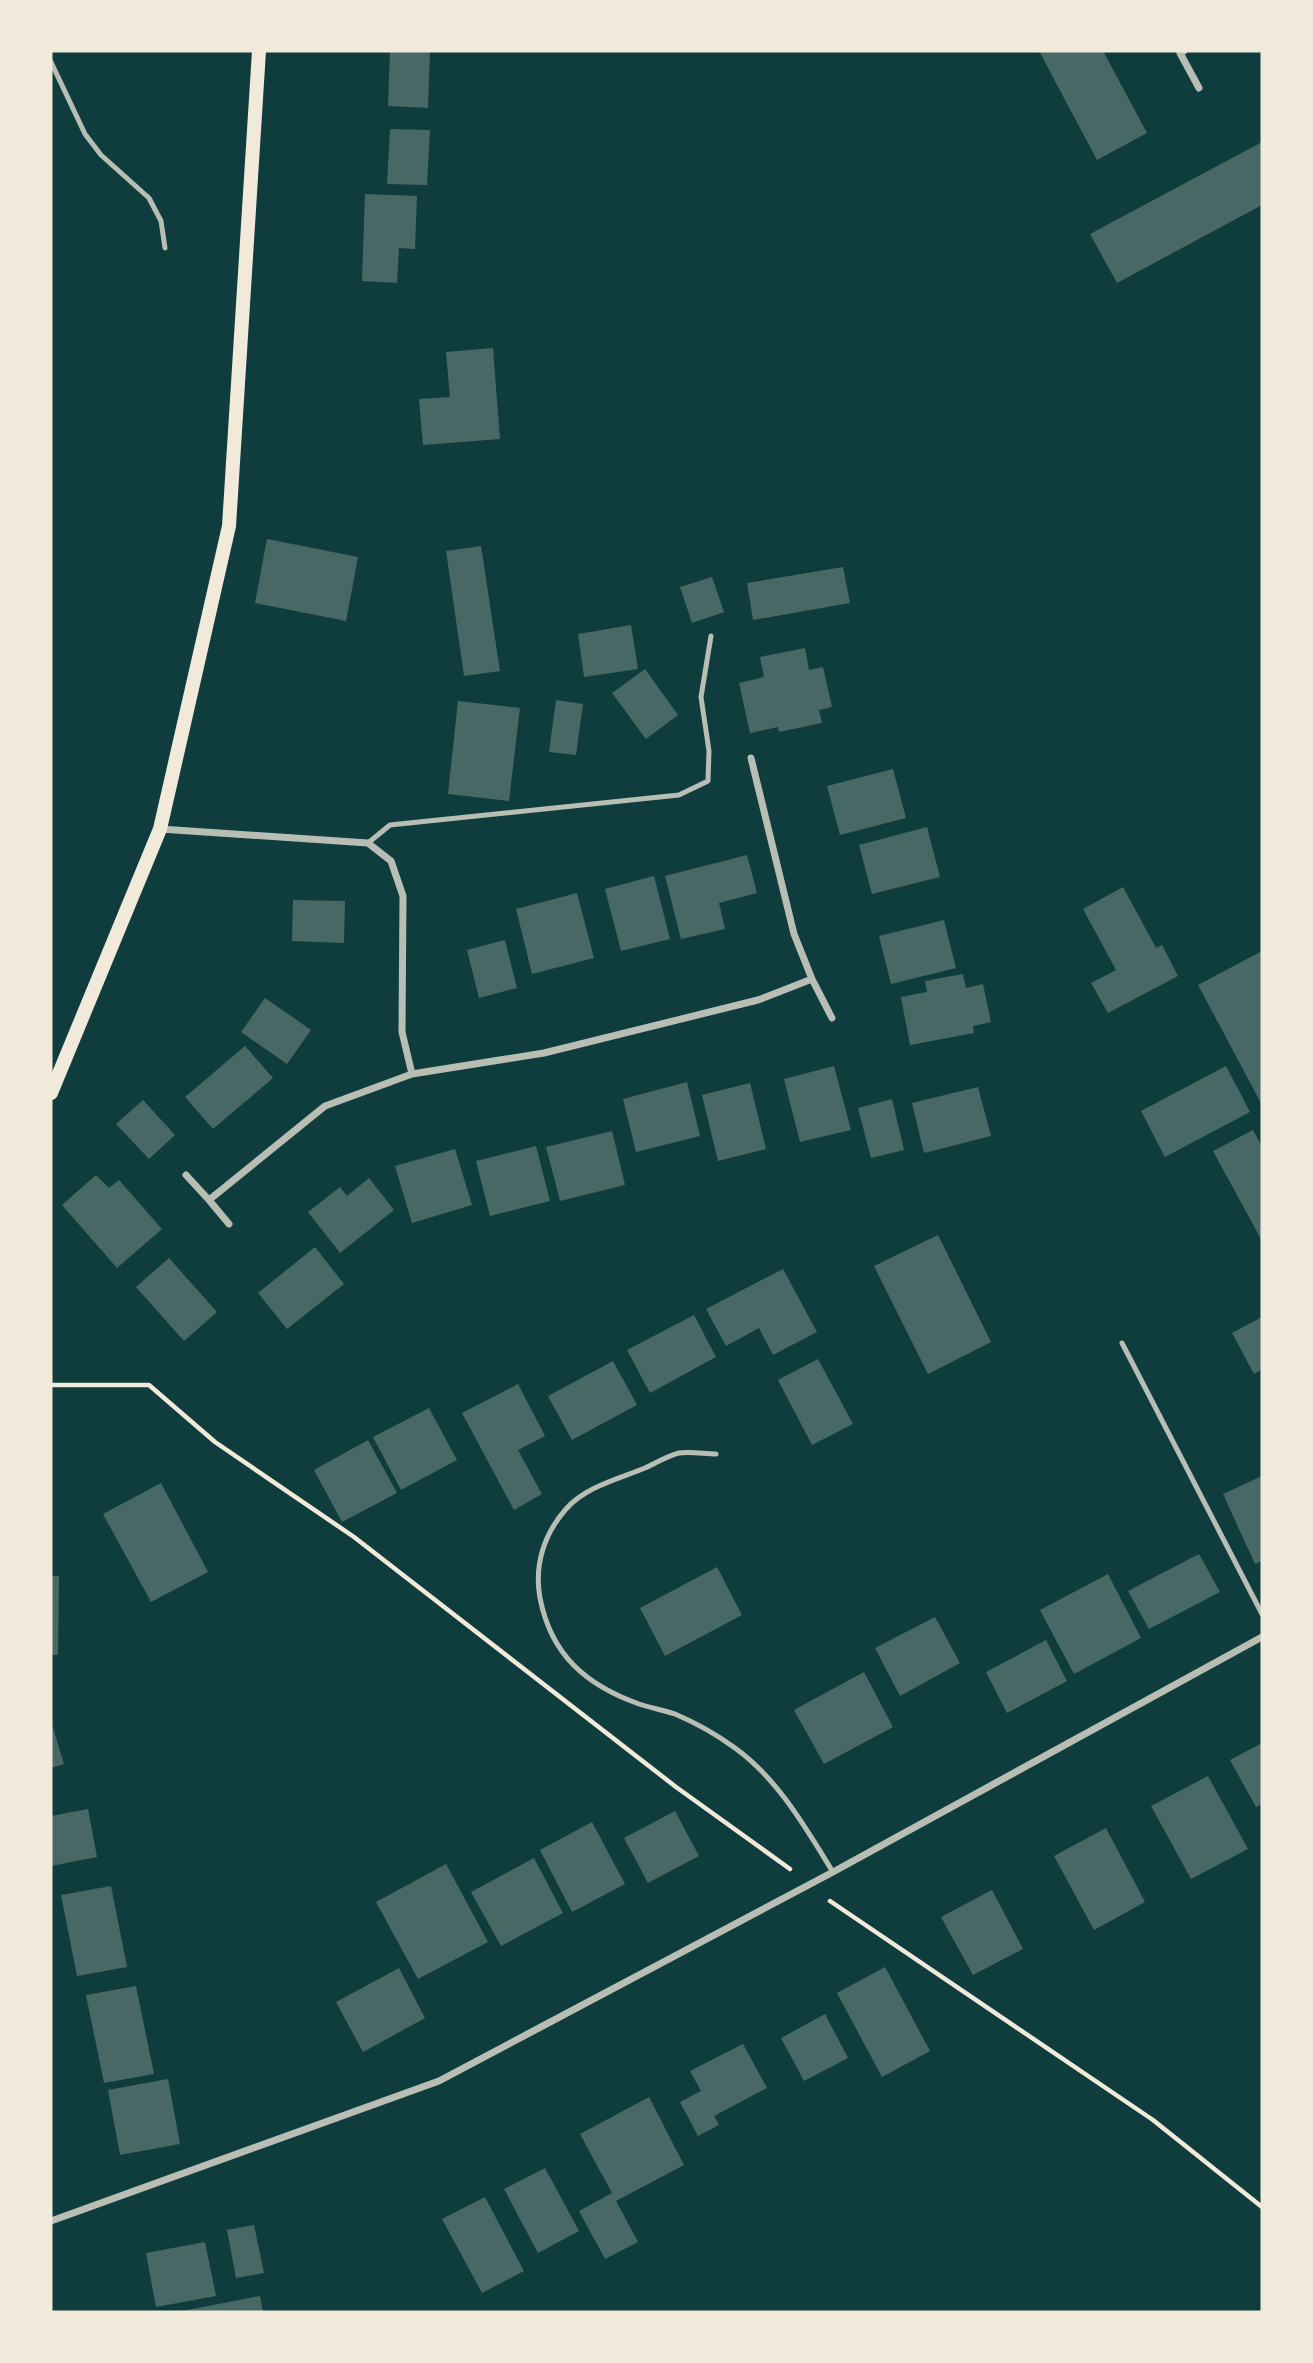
<svg xmlns="http://www.w3.org/2000/svg" width="1313" height="2363" viewBox="0 0 1313 2363" font-family="'Work Sans',sans-serif">
<style>
.building{fill:#486865}
.lines{fill:none;stroke-linecap:round;stroke-linejoin:round}
.path{stroke:#f1e9da;stroke-width:4.5}
.service{stroke:#b8beb3;stroke-width:5}
.minor{stroke:#b8beb3;stroke-width:7}
.secondary{stroke:#f1e9da;stroke-width:14}
</style>
<rect width="100%" height="100%" fill="#0f3d3e"/>
<path class="building" d="M390 51H430L428 108 388 106Z
M1039 51H1103L1147 133 1097 160Z
M390 129 430 130 427 185 387 184Z
M1262 142V205L1117 283 1090 234Z
M365 194 417 196 415 249 399 248 397 283 362 281Z
M493 348 500 439 423 445 419 399 450 397 446 352Z
M267 539 358 557 346 621 255 603Z
M481 546 500 671 464 676 446 551Z
M843 567 850 603 753 620 747 583Z
M712 577 724 612 692 623 680 587Z
M631 625 638 669 584 677 578 634Z
M805 648 809 670 823 667 832 707 819 710 822 723 779 732 778 727 750 733 739 683 764 677 760 657Z
M645 669 678 715 646 739 612 693Z
M556 700 583 704 576 755 549 752Z
M458 701 520 708 509 801 448 794Z
M893 769 906 818 840 835 827 786Z
M927 827 940 877 872 894 859 845Z
M747 855 757 893 719 903 725 929 681 939 665 876Z
M654 876 670 939 621 951 605 889Z
M1123 887 1156 948 1162 945 1178 976 1108 1013 1091 983 1116 970 1083 909Z
M577 893 594 958 532 974 516 909Z
M293 900 345 901 344 943 292 941Z
M944 920 956 968 891 984 879 936Z
M505 940 517 988 479 998 467 950Z
M1262 951V1105L1198 985Z
M963 974 966 988 983 984 991 1022 973 1026 974 1033 910 1045 901 997 927 992 925 981Z
M265 998 311 1030 287 1064 241 1032Z
M245 1046 273 1078 213 1129 185 1097Z
M834 1066 851 1130 800 1142 784 1079Z
M1226 1066 1250 1112 1165 1157 1141 1111Z
M687 1082 700 1136 636 1152 623 1099Z
M750 1083 766 1149 718 1161 702 1095Z
M978 1087 991 1136 924 1153 912 1103Z
M892 1099 904 1150 871 1158 858 1108Z
M143 1100 175 1135 149 1159 116 1124Z
M1253 1130 1262 1147V1241L1213 1151Z
M612 1131 625 1185 560 1201 546 1147Z
M536 1146 550 1201 490 1216 476 1161Z
M455 1149 472 1205 412 1223 395 1166Z
M96 1175 109 1188 119 1180 162 1229 117 1268 62 1205Z
M369 1178 394 1210 340 1253 308 1212 340 1187 347 1196Z
M938 1235 991 1342 928 1374 874 1266Z
M315 1247 344 1284 287 1329 258 1293Z
M169 1258 217 1312 184 1341 136 1287Z
M783 1269 817 1332 773 1355 759 1328 726 1346 706 1309Z
M694 1315 716 1357 650 1393 627 1350Z
M1262 1317V1369L1254 1374 1232 1333Z
M818 1359 853 1424 812 1445 778 1380Z
M613 1361 637 1405 572 1440 548 1396Z
M518 1384 545 1436 518 1450 542 1494 514 1510 462 1413Z
M429 1408 457 1460 401 1490 373 1437Z
M368 1440 397 1493 342 1522 314 1470Z
M1262 1476V1561L1255 1564 1223 1494Z
M161 1483 208 1572 151 1602 103 1514Z
M1199 1554 1220 1592 1149 1629 1128 1591Z
M717 1567 742 1615 665 1656 640 1608Z
M1108 1574 1141 1638 1074 1674 1040 1610Z
M51 1576H59L58 1655H51Z
M935 1617 960 1663 900 1696 875 1648Z
M1046 1640 1067 1681 1007 1713 986 1672Z
M864 1672 893 1727 824 1764 794 1710Z
M51 1721 64 1764 51 1768Z
M1262 1743V1804L1256 1807 1230 1760Z
M1208 1776 1248 1849 1191 1879 1151 1806Z
M88 1809 97 1857 51 1866V1816Z
M675 1811 699 1856 648 1883 624 1838Z
M592 1822 625 1884 572 1912 540 1850Z
M1106 1828 1145 1902 1094 1930 1054 1856Z
M534 1858 563 1913 501 1946 471 1892Z
M446 1864 488 1942 418 1979 376 1902Z
M111 1886 127 1967 77 1976 61 1895Z
M992 1890 1023 1949 973 1975 941 1917Z
M885 1967 930 2051 882 2077 837 1993Z
M399 1968 425 2018 363 2052 336 2002Z
M136 1986 154 2074 104 2083 86 1995Z
M825 2014 848 2058 804 2081 781 2038Z
M743 2044 767 2088 714 2116 719 2125 698 2136 680 2102 701 2091 690 2071Z
M168 2079 180 2144 120 2155 108 2090Z
M649 2097 684 2165 616 2201 638 2242 605 2259 579 2211 612 2193 580 2134Z
M545 2168 579 2231 538 2253 504 2189Z
M485 2197 524 2271 482 2293 442 2219Z
M254 2225 264 2273 236 2278 227 2230Z
M205 2242 216 2296 156 2307 146 2253Z
M260 2296 263 2312H182V2311Z"/>
<g class="lines">
<path class="path" d="M51 1385H149L215 1442 354 1537 676 1787 790 1869
M830 1901 1153 2120 1262 2207"/>
<path class="service" d="M51 62 85 134 101 155 149 198 161 221 165 248
M368 843 390 825 679 795 708 781 709 751 701 697 711 636
M1122 1343 1262 1614
M716 1454C705 1454 690 1451 679 1453 667 1456 656 1463 645 1468 618 1479 585 1487 566 1509 544 1534 534 1565 540 1598 551 1655 586 1685 639 1704 651 1708 663 1710 675 1714 696 1723 716 1734 735 1748 778 1779 805 1827 833 1872"/>
<path class="minor" d="M1184 51 1180 53 1199 88
M160 829 368 843 391 861 403 896 402 1032 412 1074 544 1053 758 1000 812 979 794 934 751 758
M812 979 832 1018
M186 1175 209 1200
M229 1224 209 1200 325 1106 412 1074
M51 2221 439 2081 833 1872 1262 1637"/>
<path class="secondary" d="M51 1093 160 829 229 526 259 51"/>
</g>
<rect width="1313" height="2363" fill="none" stroke="#f1e9da" stroke-width="105"/>
</svg>
